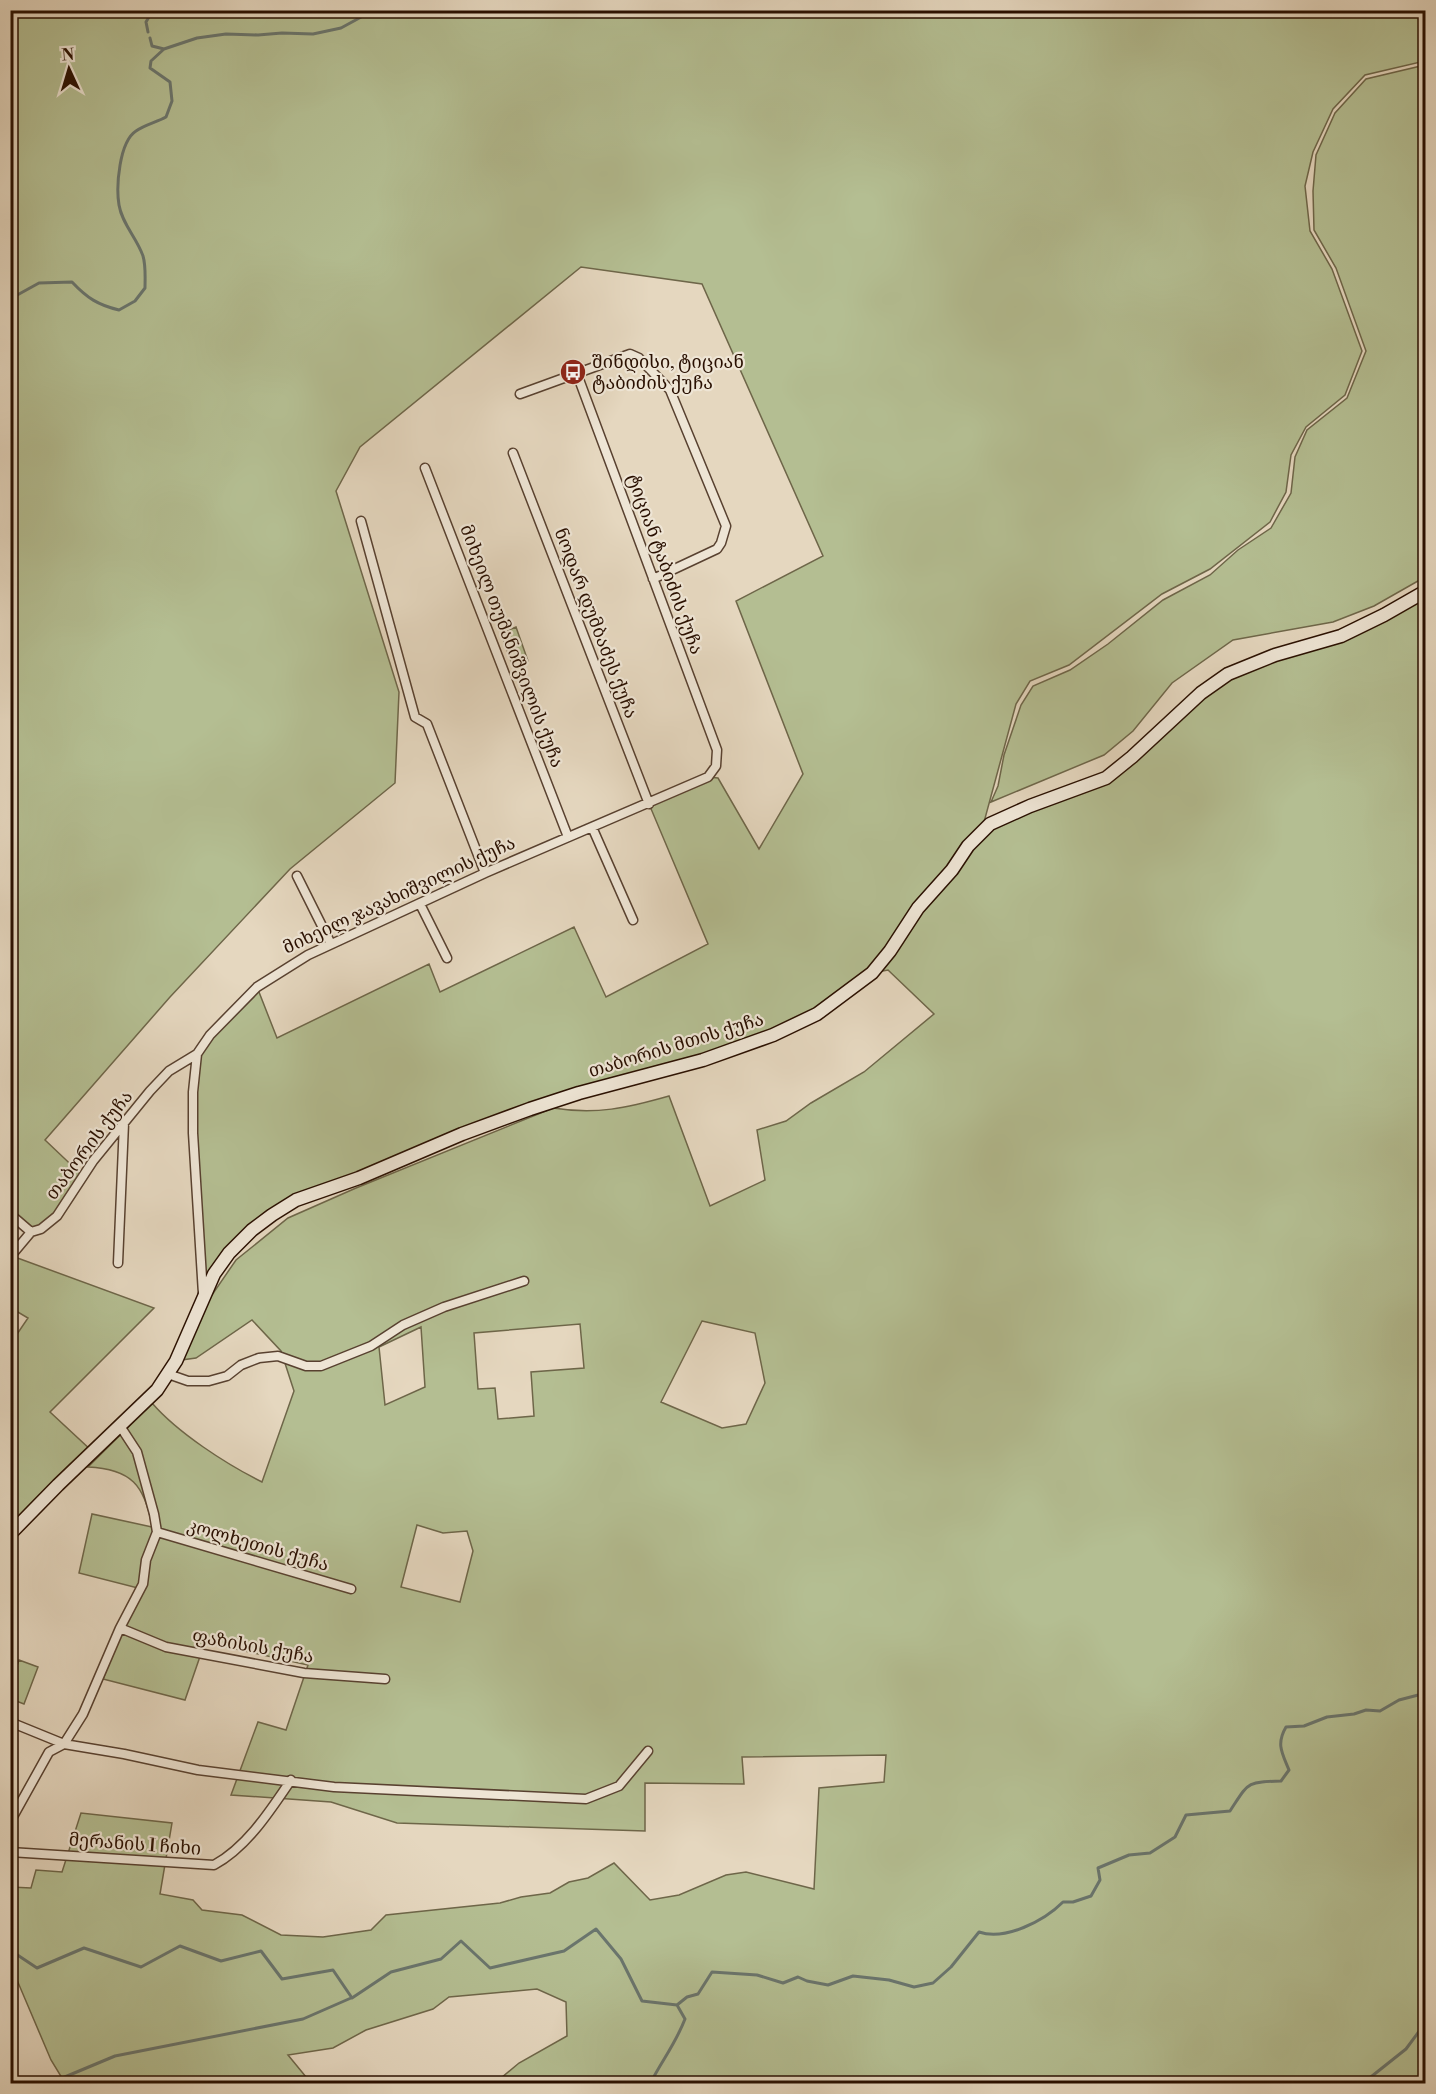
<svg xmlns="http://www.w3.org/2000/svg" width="1436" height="2094" viewBox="0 0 1436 2094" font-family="'Libre Bodoni','Noto Serif Georgian',serif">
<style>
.green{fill:#b4be92;stroke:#6e6649;stroke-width:1.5;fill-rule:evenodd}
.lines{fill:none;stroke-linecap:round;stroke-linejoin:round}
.stream{stroke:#6a756d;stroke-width:3}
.street-casing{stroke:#584130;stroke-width:11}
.secondary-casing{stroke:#290f00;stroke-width:15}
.street{stroke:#eee5d5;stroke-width:8}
.secondary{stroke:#eee5d5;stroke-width:12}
.labels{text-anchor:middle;stroke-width:4.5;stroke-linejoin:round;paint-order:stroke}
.poi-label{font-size:18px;fill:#290f00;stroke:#eee5d5;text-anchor:start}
.street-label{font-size:18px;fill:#290f00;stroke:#eee5d5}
</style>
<rect width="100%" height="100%" fill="#e5d7bf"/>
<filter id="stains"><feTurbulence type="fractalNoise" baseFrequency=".00333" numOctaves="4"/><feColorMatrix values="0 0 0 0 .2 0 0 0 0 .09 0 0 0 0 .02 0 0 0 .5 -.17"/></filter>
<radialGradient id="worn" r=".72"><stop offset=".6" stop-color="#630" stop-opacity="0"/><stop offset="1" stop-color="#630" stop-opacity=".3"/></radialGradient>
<path class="green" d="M10 11H1425V61L1365 75 1333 109 1313 152 1305 186 1310 231 1332 269 1362 351 1345 395 1306 427 1291 455 1286 492 1270 522 1210 569 1162 594 1069 665 1030 681 1016 704 984 822 1102 780 1227 671 1342 634 1425 591V2083H495L519 2063 567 2036 566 2002 537 1989 449 1997 433 2009 366 2030 333 2048 288 2055 311 2083H65L51 2060 17 1980 11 1978V1887L31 1888 36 1870 62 1872 81 1813 172 1823 160 1894 193 1900 202 1910 242 1915 281 1935 323 1937 371 1930 386 1915 500 1903 521 1897 550 1893 569 1882 588 1878 614 1863 650 1900 679 1895 726 1875 746 1872 814 1889 819 1788 884 1782 886 1755 742 1757 744 1784 645 1783V1831L397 1823 331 1802 231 1795 258 1722 286 1730 308 1665 205 1642 185 1700 103 1679 138 1588 79 1573 92 1514 152 1527C145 1485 131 1469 88 1467L152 1403C178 1433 226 1464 262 1482L294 1391 281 1351 252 1320 196 1358 181 1360 203 1308 236 1260 288 1218 356 1188 553 1108C596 1115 627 1108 669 1096L710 1206 765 1180 757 1130 786 1121 811 1103 864 1072 934 1014 888 970 872 973 773 1035 579 1093 326 1188 252 1230 204 1295 193 1133 197 1054 257 987 277 1038 429 964 440 992 574 927 606 997 708 944 649 804 708 777 718 778 759 849 803 774 736 601 823 556 702 284 581 267 360 447 336 491 399 692 395 783 290 869 170 997 45 1140 83 1176 57 1216 31 1232 11 1214ZM702 1321 755 1333 765 1383 746 1424 722 1428 661 1402ZM580 1324 584 1368 531 1372 534 1416 498 1419 495 1388 478 1389 474 1333ZM421 1327 425 1387 385 1405 379 1347ZM417 1525 443 1533 467 1531 473 1551 460 1602 401 1587Z
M1425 65V577L1374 606 1333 622 1233 640 1172 683 1133 731 1104 755 991 802 998 786 1004 755 1021 705 1033 686 1070 670 1108 644 1163 600 1210 575 1238 550 1271 528 1291 493 1295 457 1307 430 1347 398 1366 351 1336 268 1314 230 1313 191 1316 155 1335 113 1366 79Z
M516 627 528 661 513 667 501 633Z
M12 1256 154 1308 50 1412 93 1452 11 1526V1343L28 1318 11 1308Z
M19 1660 38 1667 24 1704 11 1699V1683Z"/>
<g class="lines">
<path class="stream" d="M148 32 146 22 153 10
M150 38 152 46 164 49
M10 299 39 283 72 282C87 298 98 305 119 310L135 301 145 288C145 278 146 266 143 256 137 238 122 224 119 205 116 187 119 142 136 131 144 125 157 122 166 117L172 101 170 82 150 68 151 61 164 49 197 38 226 34 258 35 282 33 313 34 341 28 374 10
M10 1952H13L37 1968 84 1948 141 1967 180 1946 221 1961 261 1951 282 1979 333 1970 352 1998 391 1972 441 1959 461 1941 490 1968 564 1951 596 1929 621 1959 642 2001 677 2005
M677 2005 687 1997 698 1994 712 1972 757 1975 783 1983 798 1977 807 1981 828 1985 853 1976 889 1980 914 1987 933 1983 951 1967 979 1932C1005 1941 1044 1921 1063 1902H1073L1091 1896 1100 1880 1098 1868 1129 1855 1150 1853 1175 1837 1186 1815 1230 1811C1249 1782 1246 1782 1281 1781L1289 1770C1282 1753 1276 1744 1286 1727L1304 1726 1327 1717 1354 1714 1366 1710 1380 1711 1399 1700 1426 1693
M48 2084 115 2056 303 2019 351 1998
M650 2084C662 2060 675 2045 685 2019L677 2005
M1362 2084 1406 2049 1426 2022"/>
<g class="street-casing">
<path id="street" d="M520 394 630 354 639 358 670 390 726 526 721 543 717 549 653 579
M513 453 649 804
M425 468 568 837
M361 521 415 717 427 724 485 873
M592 827 633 920
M297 876 331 944
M420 904 447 958
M10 1214 31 1232
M10 1257 31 1232 41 1229 57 1216 93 1161 150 1091 169 1071 197 1054
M118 1263 124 1123
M203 1294 193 1133V1092L197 1054 210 1035 257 987 308 955 485 873 708 777 716 766 717 750 577 374
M168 1374 188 1381H209L227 1376 241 1365 259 1358 278 1356 306 1366H321L371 1346 403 1325 444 1307 524 1281
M157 1532 351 1589
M120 1628 166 1647 304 1673 385 1679
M10 1722 64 1744 124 1754 198 1770 334 1787 586 1799 619 1786 648 1751
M10 1822 49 1752 64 1744 83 1714 120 1628 143 1584 146 1560 157 1532 154 1514 137 1452 120 1426
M10 1852 214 1865C247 1847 270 1811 291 1780"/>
</g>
<g class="secondary-casing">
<path id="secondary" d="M10 1534 58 1485 157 1390 176 1361 214 1274 229 1253 252 1230 272 1215 296 1200 359 1178 462 1134 530 1109 579 1093 703 1060 773 1035 817 1014 872 973 890 951 918 908 952 870 968 846 990 824 1030 806 1106 778 1132 757 1201 693 1228 674 1275 655 1341 636 1384 615 1426 591"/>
</g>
<use href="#street" class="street"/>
<use href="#secondary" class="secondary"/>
</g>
<defs>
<g id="bus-disc" transform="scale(1.35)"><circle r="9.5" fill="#8f2418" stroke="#eee5d5"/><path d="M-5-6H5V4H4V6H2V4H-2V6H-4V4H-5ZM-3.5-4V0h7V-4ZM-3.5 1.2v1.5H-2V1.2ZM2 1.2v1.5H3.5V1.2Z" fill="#fff"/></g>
</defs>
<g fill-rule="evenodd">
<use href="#bus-disc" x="573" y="372"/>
</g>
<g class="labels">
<g class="poi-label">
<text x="592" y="368">შინდისი, ტიციან<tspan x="592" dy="21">ტაბიძის ქუჩა</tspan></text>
</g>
<g class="street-label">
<text transform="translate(665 564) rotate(70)" y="6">ტიციან ტაბიძის ქუჩა</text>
<text transform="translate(596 623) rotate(69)" y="6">ნოდარ დუმბაძეს ქუჩა</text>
<text transform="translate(512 646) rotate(69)" y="6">მიხეილ თუმანიშვილის ქუჩა</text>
<text transform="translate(399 895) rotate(-25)" y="6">მიხეილ ჯავახიშვილის ქუჩა</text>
<text transform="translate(676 1045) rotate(-17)" y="6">თაბორის მთის ქუჩა</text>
<text transform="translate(89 1145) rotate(-53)" y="6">თაბორის ქუჩა</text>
<text transform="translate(258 1545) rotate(16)" y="6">კოლხეთის ქუჩა</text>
<text transform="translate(253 1646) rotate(10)" y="6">ფაზისის ქუჩა</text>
<text transform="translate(135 1844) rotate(4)" y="6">მერანის I ჩიხი</text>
</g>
</g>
<rect width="1436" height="2094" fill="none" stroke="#e5d7bf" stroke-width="36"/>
<rect x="12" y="12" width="1412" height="2070" fill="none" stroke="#290f00" stroke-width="3"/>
<rect x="18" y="18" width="1400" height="2058" fill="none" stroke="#290f00" stroke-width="1.5"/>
<g transform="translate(69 69) rotate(356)" stroke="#eee5d5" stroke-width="4.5" paint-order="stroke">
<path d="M0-4.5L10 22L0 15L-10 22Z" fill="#290f00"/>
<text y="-9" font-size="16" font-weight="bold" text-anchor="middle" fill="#290f00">N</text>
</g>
<rect width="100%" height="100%" filter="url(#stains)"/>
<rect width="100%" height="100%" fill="url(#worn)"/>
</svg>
